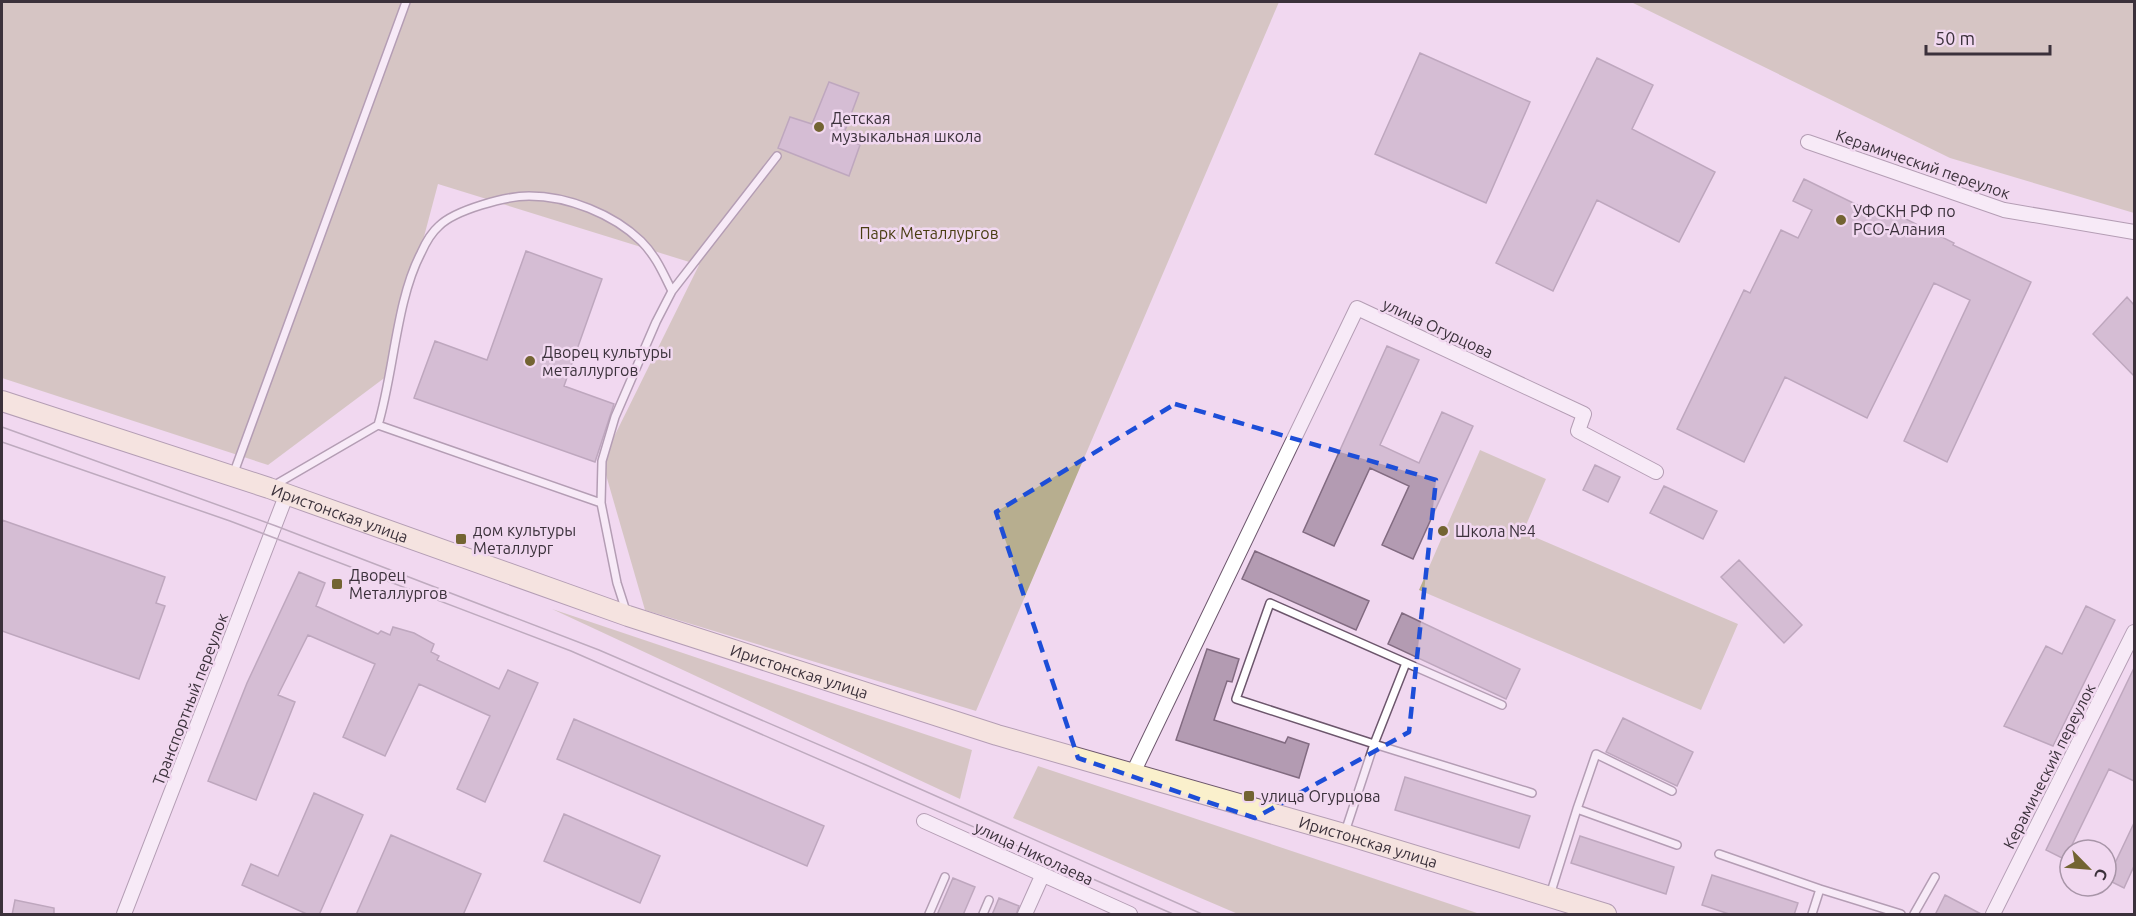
<svg xmlns="http://www.w3.org/2000/svg" width="2136" height="916" viewBox="0 0 2136 916" font-family="Ubuntu,sans-serif">
<style>
.green{fill:#b7ae8f}
.building{fill:#b39bb2;stroke:#826b81;stroke-width:1.5}
.lines{fill:none;stroke-linecap:round;stroke-linejoin:round}
.lane-casing{stroke:#6c566c;stroke-width:10}
.street-casing{stroke:#6c566c;stroke-width:16}
.secondary-casing{stroke:#6c566c;stroke-width:22}
.lane{stroke:#fff;stroke-width:7}
.street{stroke:#fff;stroke-width:14}
.secondary{stroke:#faf0cc;stroke-width:20}
.tram{stroke:#827282;stroke-width:1.5}
.marked{fill:none;stroke:#1d4ed8;stroke-width:4.5;stroke-dasharray:12 8;stroke-linejoin:round}
.poi-dot{fill:#736432;stroke:#f1d8f0;stroke-width:2}
.labels{text-anchor:middle;stroke-width:5;stroke-linejoin:round;paint-order:stroke}
.poi-label{font-size:16px;fill:#3b313b;stroke:#f1d8f0;text-anchor:start}
.street-label{font-size:16px;fill:#3b313b;stroke:#f1d8f0}
.park-label{font-size:16px;fill:#493d12;stroke:#f1d8f0}
</style>
<rect width="100%" height="100%" fill="#f1d8f0"/>
<path class="green" d="M2 2H1279L976 711 645 610 602 461 699 265 438 184 387 376 268 465 2 378Z
M1631 2H2134V213L1950 158Z
M1480 450 1546 479 1523 532 1738 624 1701 710 1419 590Z
M552 609 972 750 960 799Z
M1038 766 1480 914H1238L1013 818Z"/>
<path class="building" d="M1420 53 1530 102 1486 203 1375 154Z
M1597 58 1653 85 1632 129 1715 172 1679 242 1597 200 1553 291 1496 263Z
M829 82 859 93 843 136 860 145 849 176 778 148 790 117 812 124Z
M1804 179 1884 218 1888 210 1954 243 1953 245 2031 282 1947 462 1904 441 1970 300 1934 283 1867 418 1785 377 1744 462 1677 429 1744 290 1750 293 1781 230 1798 238 1812 210 1793 201Z
M526 251 602 279 564 386 614 404 595 462 414 398 435 341 487 360Z
M2127 297 2134 305V376L2093 334Z
M1387 346 1419 360 1380 445 1419 463 1442 412 1473 426 1413 559 1382 545 1409 486 1370 468 1334 546 1303 532Z
M1595 465 1620 477 1608 502 1583 490Z
M1664 486 1717 511 1703 539 1650 513Z
M2 520 165 577 156 603 165 606 139 679 2 631Z
M1255 551 1369 601 1356 630 1242 579Z
M1739 560 1802 625 1784 643 1721 577Z
M299 572 325 583 316 606 378 634 381 631 390 635 393 627 414 633 434 644 431 652 439 656 437 660 499 689 508 670 538 683 485 802 457 789 490 716 419 684 385 756 343 737 375 664 308 635 278 695 295 702 256 800 208 781 247 683Z
M2086 606 2115 620 2053 746 2004 726 2046 646 2062 654Z
M1402 613 1520 669 1506 699 1388 644Z
M1207 649 1239 659 1232 682 1227 681 1214 720 1285 743 1288 737 1309 744 1299 778 1176 740Z
M2134 668V781L2109 769 2070 849V862L2046 850Z
M1623 718 1693 752 1677 786 1606 752Z
M574 719 824 826 807 866 557 759Z
M1405 777 1530 816 1519 848 1395 810Z
M314 793 363 815 319 915H309L242 885 251 864 278 876Z
M564 814 660 856 640 903 544 861Z
M2134 823V866L2124 888 2106 879V859L2115 863Z
M391 835 481 874 463 915H356Z
M1580 836 1674 867 1666 894 1571 863Z
M1712 875 1798 903 1794 915H1732L1702 905Z
M953 878 975 887 963 915H937Z
M1945 895 1983 915H1935Z
M999 898 1019 906 1016 915H992Z
M15 900 54 908V915H12Z"/>
<g class="lines">
<g class="lane-casing">
<path id="lane" d="M378 425C394 372 396 301 421 253 425 244 432 232 439 226 455 210 506 196 529 196 568 196 613 214 641 241 656 256 663 273 672 291
M233 475 406 2
M273 486 378 425 601 503 617 583 626 611
M601 503 602 461 615 417 656 322 672 291 777 156
M1406 663 1374 744 1532 793
M1577 809 1596 754 1672 791
M1345 832 1374 744 1236 699 1270 603 1502 705
M1719 854 1820 889 1812 914
M1820 889 1901 914
M1550 895 1577 809 1677 845
M929 914 945 877
M983 914 989 900
M1914 914 1935 877"/>
</g>
<g class="street-casing">
<path id="street" d="M1808 142 2004 210 2134 232
M1132 775 1357 308 1584 414 1578 431 1656 472
M924 821 1130 914
M124 914 286 496
M1025 914 1042 876
M1993 914 2134 632"/>
</g>
<g class="secondary-casing">
<g id="secondary">
<path id="s1" d="M2 401 269 488 628 616 997 735 1344 834 1606 914"/>
</g>
</g>
<use href="#lane" class="lane"/>
<use href="#street" class="street"/>
<use href="#secondary" class="secondary"/>
<path class="tram" d="M2 427 276 526 599 650 866 765 1202 914
M2 442 230 521 571 651 1173 914"/>
</g>
<path d="M0 0H2136V916H0ZM1175 404 1436 480 1409 732 1255 818 1078 758 996 512Z" fill="#f1d8f0" fill-opacity=".55" fill-rule="evenodd"/>
<path class="marked" d="M1175 404 1436 480 1409 732 1255 818 1078 758 996 512Z"/>
<g class="poi-dot">
<circle cx="819" cy="127" r="6"/>
<circle cx="1841" cy="220" r="6"/>
<circle cx="530" cy="361" r="6"/>
<circle cx="1443" cy="531" r="6"/>
<rect x="455" y="533" width="12" height="12" rx="3"/>
<rect x="331" y="578" width="12" height="12" rx="3"/>
<rect x="1243" y="790" width="12" height="12" rx="3"/>
</g>
<g class="labels">
<g class="poi-label">
<text x="831" y="124">Детская<tspan x="831" dy="18">музыкальная школа</tspan></text>
<text x="1853" y="217">УФСКН РФ по<tspan x="1853" dy="18">РСО-Алания</tspan></text>
<text x="542" y="358">Дворец культуры<tspan x="542" dy="18">металлургов</tspan></text>
<text x="473" y="536">дом культуры<tspan x="473" dy="18">Металлург</tspan></text>
<text x="1455" y="537">Школа №4</text>
<text x="349" y="581">Дворец<tspan x="349" dy="18">Металлургов</tspan></text>
<text x="1261" y="802">улица Огурцова</text>
</g>
<g class="street-label">
<text transform="translate(1923 164) rotate(19)" y="6">Керамический переулок</text>
<text transform="translate(1438 328) rotate(25)" y="6">улица Огурцова</text>
<text dy="6" stroke="none"><textPath href="#s1" startOffset="356">Иристонская улица</textPath></text>
<text dy="6" stroke="none"><textPath href="#s1" startOffset="842">Иристонская улица</textPath></text>
<text transform="translate(190 699) rotate(-69)" y="6">Транспортный переулок</text>
<text transform="translate(2049 766) rotate(-63)" y="6">Керамический переулок</text>
<text dy="6" stroke="none"><textPath href="#s1" startOffset="1436">Иристонская улица</textPath></text>
<text transform="translate(1034 853) rotate(25)" y="6">улица Николаева</text>
</g>
<g class="park-label">
<text x="929" y="239">Парк Металлургов</text>
</g>
</g>
<rect width="2136" height="916" fill="none" stroke="#3b313b" stroke-width="6"/>
<g transform="translate(2088 868) rotate(115)"><circle r="28" fill="#f1d8f0" stroke="#a895a8" stroke-width="1.5"/>
<path d="M0-4.5L10 22L0 15L-10 22Z" fill="#736432"/>
<text y="-9" font-size="16" font-weight="bold" text-anchor="middle" fill="#3b313b">С</text>
</g>
<path d="M1926 45v9h124v-9" fill="none" stroke="#3b313b" stroke-width="3"/>
<text x="1935" y="45" font-size="18" fill="#3b313b" stroke="#f1d8f0" stroke-width="4.5" paint-order="stroke">50 m</text>
</svg>
